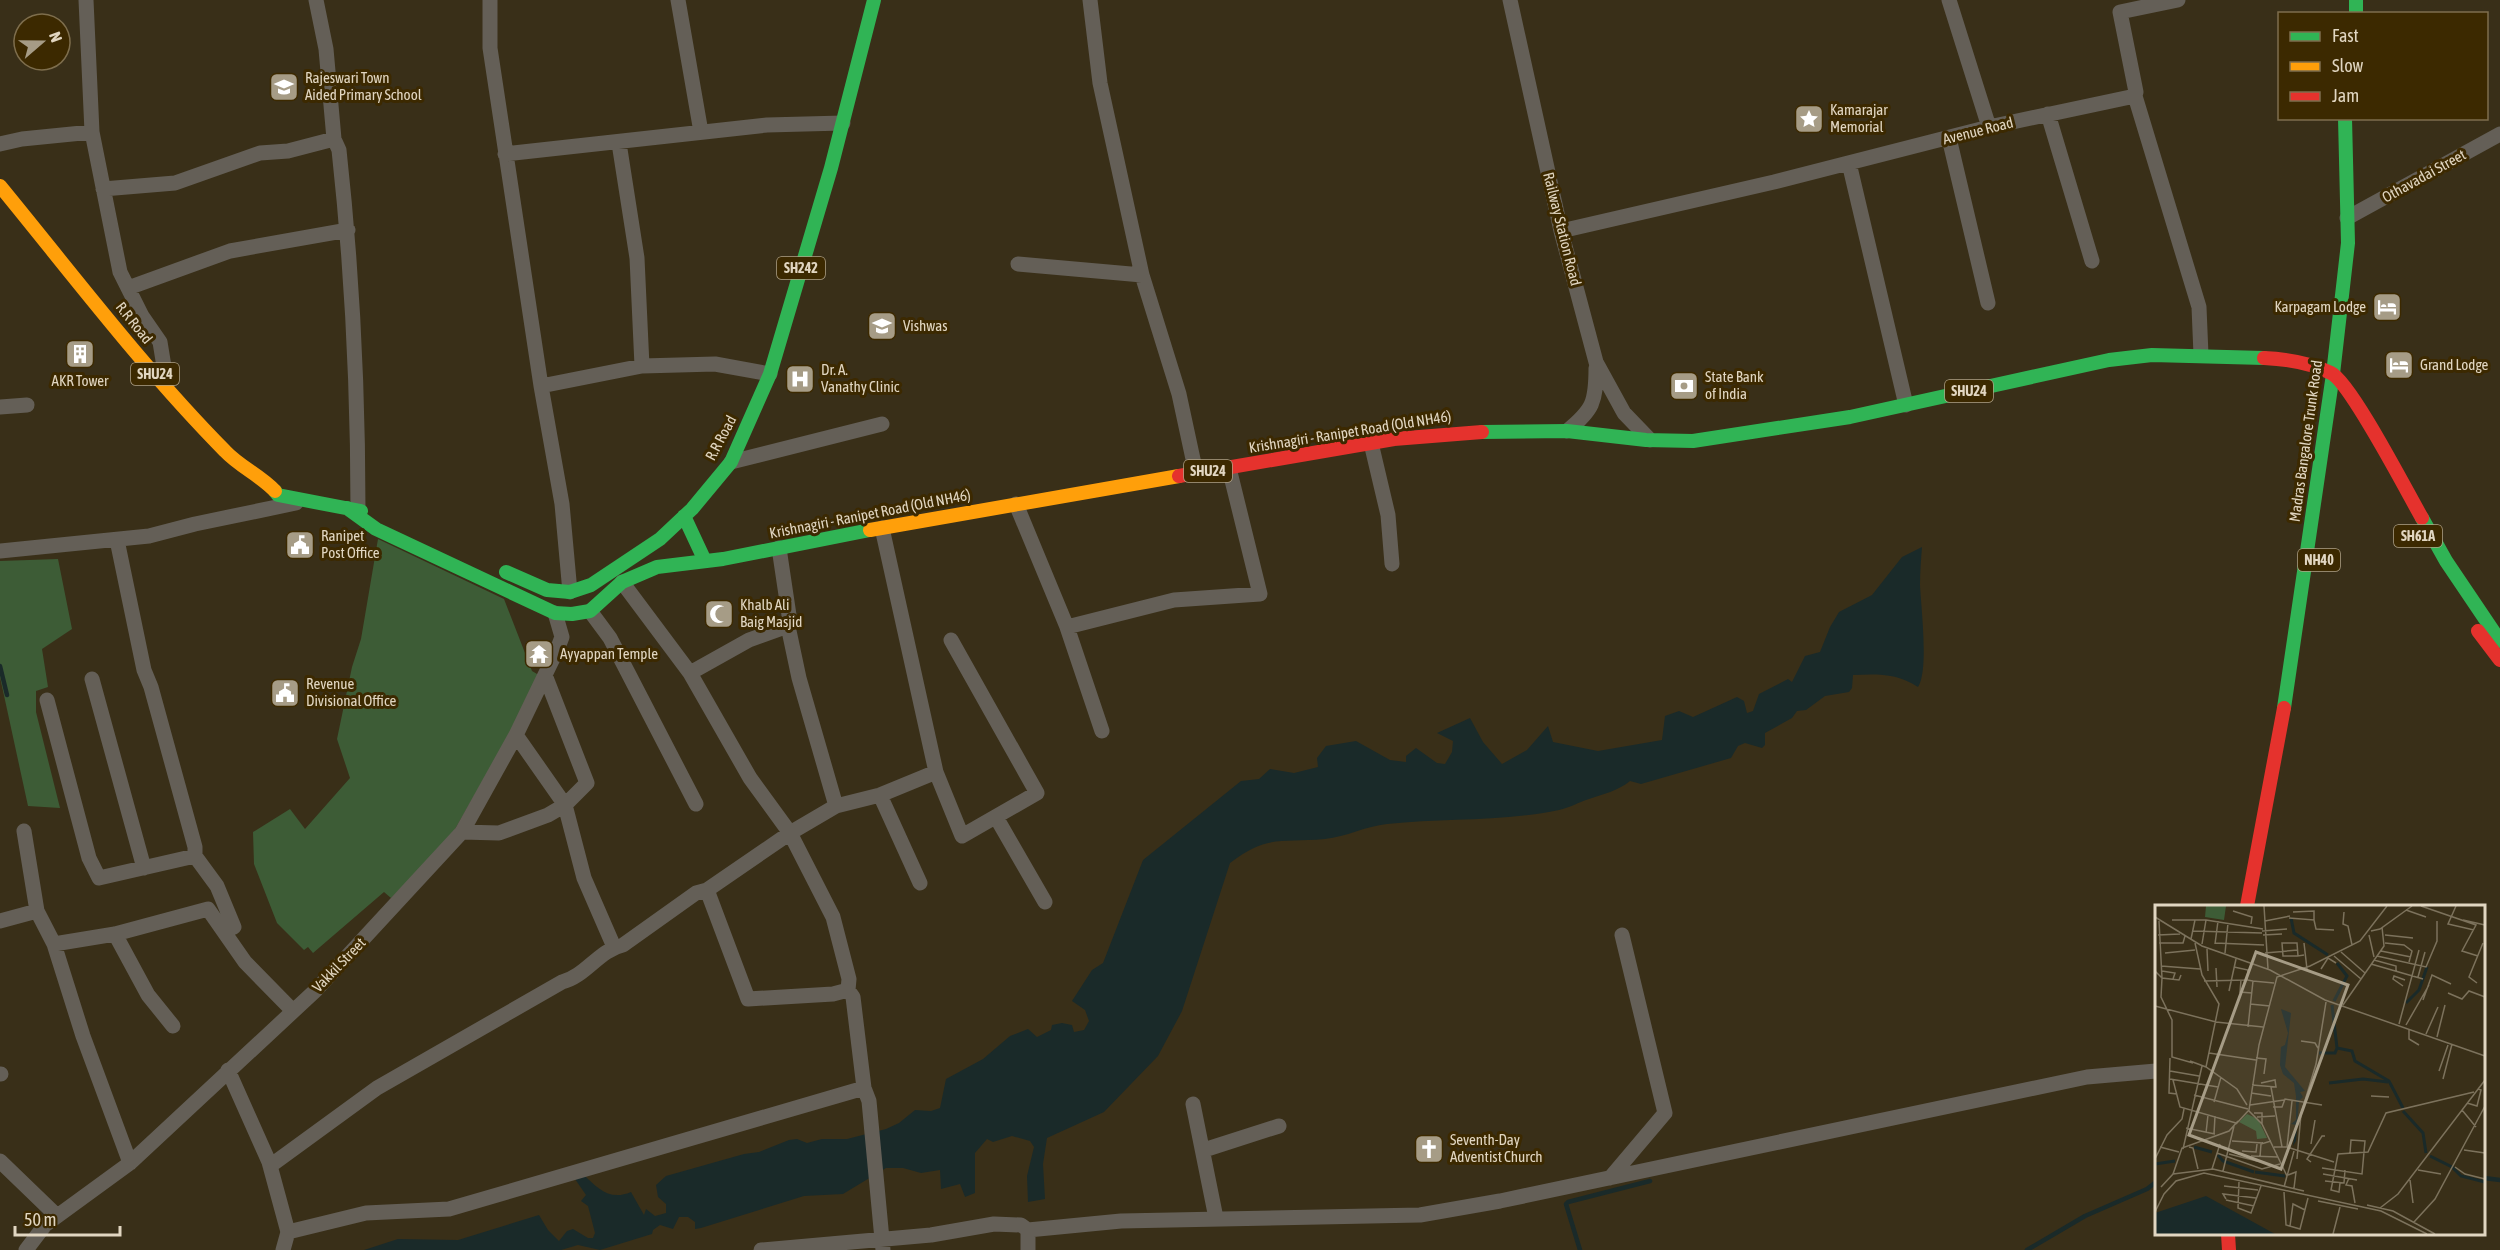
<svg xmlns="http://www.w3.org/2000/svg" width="2500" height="1250" viewBox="0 0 2500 1250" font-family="'Asap Condensed',sans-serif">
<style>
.green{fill:#3d5c36}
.water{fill:#1a2a29}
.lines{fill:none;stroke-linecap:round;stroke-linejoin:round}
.stream{stroke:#1a2a29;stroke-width:4.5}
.street{stroke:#645f57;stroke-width:15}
.fast{stroke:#30b455;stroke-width:14}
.slow{stroke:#ff9f0a;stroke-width:14}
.jam{stroke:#e5322d;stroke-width:14}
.labels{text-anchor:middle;stroke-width:6;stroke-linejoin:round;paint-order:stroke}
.shield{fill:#3c2900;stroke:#b0a287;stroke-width:1.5}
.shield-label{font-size:14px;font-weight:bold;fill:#e1d6c1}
.poi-label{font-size:15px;fill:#e1d6c1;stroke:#3c2900;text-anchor:start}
.street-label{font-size:15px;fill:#e1d6c1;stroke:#3c2900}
.inset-river{fill:none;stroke:#1a2a29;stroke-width:3}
.inset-road{fill:none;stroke:#7c725c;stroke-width:1.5}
.view{fill:#a69c86;fill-opacity:0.15;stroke:#a69c86;stroke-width:3}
.inset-edge{fill:none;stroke:#e1d6c1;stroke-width:3}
</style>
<rect width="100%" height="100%" fill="#392f18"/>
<path class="green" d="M378 539 504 599 532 671 542 677 446 845 391 898 384 892 313 953 308 947 304 950 277 923 254 864 253 832 290 809 305 829 350 778 337 739 352 667 361 639Z
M58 559 72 629 42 649 48 687 36 691V712L60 808 28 806 0 677V561Z"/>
<path class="water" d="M1922 547C1921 559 1920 572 1920 585 1921 608 1929 670 1918 687 1897 673 1877 674 1853 675L1852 688 1849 692 1825 696 1806 710 1797 711 1792 718 1765 733V745L1762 748 1745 743 1738 746 1731 758 1641 784 1630 781C1618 791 1603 794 1589 799 1579 802 1569 808 1559 810 1502 822 1444 818 1387 824 1366 826 1346 837 1325 839 1282 843 1268 834 1230 863L1182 1011 1158 1056 1104 1112 1047 1138 1043 1164 1045 1199 1028 1202 1027 1176 1034 1147 1030 1141 1012 1136 993 1142 987 1139 975 1153V1193L965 1197 960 1184 941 1189 940 1170 921 1173 903 1168H886L843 1194 804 1196 701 1228 695 1229V1222L688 1217H679L673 1229 660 1225 653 1230 652 1234 600 1250 578 1245 561 1250H364L398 1239 458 1240 539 1215 548 1230 559 1241 567 1231 573 1229 588 1238H593L595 1233 588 1206 581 1201 586 1195 575 1179 583 1174C598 1189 610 1201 631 1192L644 1215 646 1209 655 1216 666 1213V1204L658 1197 656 1185 666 1176 744 1154 759 1152 789 1140 797 1139 807 1143 822 1139H847L886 1129 899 1123 915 1110 931 1111 940 1108 946 1079 983 1059 1010 1036 1028 1029 1037 1037 1051 1030 1052 1025 1062 1023 1072 1025 1074 1032 1084 1030 1089 1021 1085 1010 1072 1001 1092 970 1103 963 1143 860 1241 781 1259 779 1270 769 1294 773 1318 767 1317 758 1326 746 1356 741 1390 760 1406 762V756L1416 748 1437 763 1445 764 1452 752 1453 741 1437 733 1470 718 1483 742 1502 764 1527 750 1548 726 1553 742 1598 751 1662 740 1665 716 1679 711 1693 717 1737 697 1744 701 1747 713 1753 711 1759 694 1788 679 1792 682 1805 656 1820 652 1830 627 1839 612 1872 595 1902 557Z"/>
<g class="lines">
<path class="stream" d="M0 666 7 695
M2484 1178 2500 1180
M1580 1250 1566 1204 1568 1202 1650 1181
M2027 1250 2085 1216 2147 1189 2156 1182"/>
<path class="street" d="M86 0 92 132 120 272 142 316 160 342 167 385
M316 0 326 49 334 139 339 150C352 269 358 390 358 510
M490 0V48L541 386 562 504 570 592
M678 0 701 132
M1090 0 1100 83 1142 275 1179 394 1196 473
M1510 0 1561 231 1596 362 1624 413 1650 440
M1949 0 1989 127
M2135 96 2136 92 2120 12 2178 0
M2048 114 2092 261
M1949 138 1988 303
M619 143 637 258 642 366
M0 144 22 139 92 132
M505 154 767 125 843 123
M1849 163 1906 405
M103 189 175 183 260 153 288 151 334 139
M2347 218 2500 134
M1561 231 1774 182 1989 127 2135 96 2199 307 2201 355
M1018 264 1142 275
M128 288 230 251 348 230
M541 386 642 366 715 364 770 374
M0 407 27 405
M1567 431C1593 410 1596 402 1596 368
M1371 443 1388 515 1392 564
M731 462 882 424
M1016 504 1067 627 1102 731
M882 528 936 772 962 836 1037 793 951 640
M117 540 144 670 151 687 195 847V856L217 886 234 927
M779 548 789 615 788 626 799 678 836 806
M0 551 149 536 195 524 296 503
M622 582 690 673 750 778 790 833 833 917 849 979 848 990
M590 611 610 638 696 804
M1067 627 1174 600 1260 594 1229 468
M690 673 749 640 788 626
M92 679 144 868
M47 700 89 858 99 878 195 856
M516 735 565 805 584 878 614 947
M880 795 920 883
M996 817 1045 902
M24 831 37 911 54 944 83 1036 130 1163
M462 832 499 833 548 815 565 805 587 783 545 675
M707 890 748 999 833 994 848 990 853 997 864 1088 869 1101 883 1250
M0 921 37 911
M115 934 148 995 173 1026
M54 944 115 934 208 909 245 962 293 1011
M228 1070 269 1162 288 1232 283 1250
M0 1074H1
M1193 1104 1216 1218
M1204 1150 1279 1126
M0 1161 57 1216
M270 1166 377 1088 562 982C586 976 599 950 623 945L696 893 707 890 790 833 836 806 880 795 936 772
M1610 1178 1665 1113 1622 935
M1028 1230V1250
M288 1232 366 1213 449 1209 864 1088
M26 1250 45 1225 130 1163 316 990 462 832 516 735 557 650 562 637 555 613
M761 1250 931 1235 994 1224 1021 1225 1028 1230 1121 1221 1420 1215 1500 1201 2087 1077 2156 1071"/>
<path class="fast" d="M2356 0V14
M1482 432 1567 431 1646 440 1693 441 1850 417 2109 360 2152 355 2264 358
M275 491 278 495 361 511
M347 508 376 529 555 613 572 614 590 611 622 582 657 567 723 559 870 530
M684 516 705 561
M2422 518 2446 561 2500 641
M506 572 547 590 570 592 591 585 660 539 692 509 731 462 770 374 831 168 874 0
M2284 708 2333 374 2348 243 2345 118"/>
<path class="slow" d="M0 186C73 275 144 369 225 451 240 467 260 475 275 491
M870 530 1179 476"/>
<path class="jam" d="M2264 358C2286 359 2311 363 2331 373 2351 383 2407 492 2422 518
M1179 476 1394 439 1482 432
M2478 631 2500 660
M2247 906 2284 708
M2228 1234 2229 1250"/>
</g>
<defs>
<g id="school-square" transform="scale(1.5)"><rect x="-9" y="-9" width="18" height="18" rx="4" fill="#a69c86" stroke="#3c2900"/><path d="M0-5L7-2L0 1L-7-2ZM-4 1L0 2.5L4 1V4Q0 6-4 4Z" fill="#fff"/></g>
<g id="sight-square" transform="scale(1.5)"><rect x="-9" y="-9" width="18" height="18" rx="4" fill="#a69c86" stroke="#3c2900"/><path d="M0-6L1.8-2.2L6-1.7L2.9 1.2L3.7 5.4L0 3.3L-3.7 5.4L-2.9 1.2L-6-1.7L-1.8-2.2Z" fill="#fff"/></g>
<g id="hotel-square" transform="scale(1.5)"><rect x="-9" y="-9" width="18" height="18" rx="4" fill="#a69c86" stroke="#3c2900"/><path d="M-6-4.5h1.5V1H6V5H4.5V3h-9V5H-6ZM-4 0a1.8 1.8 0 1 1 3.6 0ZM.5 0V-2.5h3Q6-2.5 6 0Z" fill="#fff"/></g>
<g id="building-square" transform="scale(1.5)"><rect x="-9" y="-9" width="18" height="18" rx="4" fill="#a69c86" stroke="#3c2900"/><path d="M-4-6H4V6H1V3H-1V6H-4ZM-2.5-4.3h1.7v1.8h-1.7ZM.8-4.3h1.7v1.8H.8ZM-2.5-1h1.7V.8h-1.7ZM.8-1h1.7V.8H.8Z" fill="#fff"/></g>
<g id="hospital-square" transform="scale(1.5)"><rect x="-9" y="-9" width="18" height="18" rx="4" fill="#a69c86" stroke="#3c2900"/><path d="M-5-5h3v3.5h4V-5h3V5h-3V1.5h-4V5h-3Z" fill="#fff"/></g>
<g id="bank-square" transform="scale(1.5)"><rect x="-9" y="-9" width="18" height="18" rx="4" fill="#a69c86" stroke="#3c2900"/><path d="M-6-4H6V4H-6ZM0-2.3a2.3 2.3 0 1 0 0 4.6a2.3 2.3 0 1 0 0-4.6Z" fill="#fff"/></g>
<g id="civic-square" transform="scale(1.5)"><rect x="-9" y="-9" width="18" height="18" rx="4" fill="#a69c86" stroke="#3c2900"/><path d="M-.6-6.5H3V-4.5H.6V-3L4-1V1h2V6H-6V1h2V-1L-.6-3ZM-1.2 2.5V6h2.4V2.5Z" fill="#fff"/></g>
<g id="mosque-square" transform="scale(1.5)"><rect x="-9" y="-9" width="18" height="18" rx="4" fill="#a69c86" stroke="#3c2900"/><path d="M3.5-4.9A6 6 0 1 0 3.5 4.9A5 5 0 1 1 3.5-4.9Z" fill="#fff"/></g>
<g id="temple-square" transform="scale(1.5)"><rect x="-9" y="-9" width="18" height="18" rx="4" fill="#a69c86" stroke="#3c2900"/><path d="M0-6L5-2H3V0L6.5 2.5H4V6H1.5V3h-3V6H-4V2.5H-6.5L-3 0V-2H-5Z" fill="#fff"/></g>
<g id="church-square" transform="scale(1.5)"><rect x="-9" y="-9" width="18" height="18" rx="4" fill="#a69c86" stroke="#3c2900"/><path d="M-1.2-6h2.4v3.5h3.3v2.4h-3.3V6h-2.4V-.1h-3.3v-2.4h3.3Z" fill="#fff"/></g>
</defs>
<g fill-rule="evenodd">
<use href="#school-square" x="284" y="87"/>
<use href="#sight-square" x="1809" y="119"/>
<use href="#hotel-square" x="2387" y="307"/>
<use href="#school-square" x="882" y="326"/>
<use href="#building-square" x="80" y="354"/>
<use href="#hotel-square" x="2399" y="365"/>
<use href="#hospital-square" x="800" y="379"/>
<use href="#bank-square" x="1684" y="386"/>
<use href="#civic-square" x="300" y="545"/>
<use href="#mosque-square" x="719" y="614"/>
<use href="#temple-square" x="539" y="654"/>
<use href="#civic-square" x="285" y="693"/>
<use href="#church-square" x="1429" y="1149"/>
</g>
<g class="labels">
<g class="shield">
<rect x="777" y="257" width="48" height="22" rx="4.5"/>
<rect x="131" y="363" width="48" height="22" rx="4.5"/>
<rect x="1945" y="380" width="48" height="22" rx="4.5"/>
<rect x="1184" y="460" width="48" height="22" rx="4.5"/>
<rect x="2394" y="525" width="48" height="22" rx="4.5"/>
<rect x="2298" y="549" width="42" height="22" rx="4.5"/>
</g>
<g class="shield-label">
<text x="801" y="273">SH242</text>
<text x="155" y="379">SHU24</text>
<text x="1969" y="396">SHU24</text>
<text x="1208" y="476">SHU24</text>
<text x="2418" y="541">SH61A</text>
<text x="2319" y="565">NH40</text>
</g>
<g class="poi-label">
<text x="305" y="83">Rajeswari Town<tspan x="305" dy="17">Aided Primary School</tspan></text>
<text x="1830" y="115">Kamarajar<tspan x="1830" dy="17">Memorial</tspan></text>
<text x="2366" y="312" text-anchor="end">Karpagam Lodge</text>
<text x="903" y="331">Vishwas</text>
<text x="2420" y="370">Grand Lodge</text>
<text x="821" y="375">Dr. A.<tspan x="821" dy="17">Vanathy Clinic</tspan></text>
<text x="1705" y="382">State Bank<tspan x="1705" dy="17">of India</tspan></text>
<text x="80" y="386" text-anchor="middle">AKR Tower</text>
<text x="321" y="541">Ranipet<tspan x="321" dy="17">Post Office</tspan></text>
<text x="740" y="610">Khalb Ali<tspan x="740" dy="17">Baig Masjid</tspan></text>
<text x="560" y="659">Ayyappan Temple</text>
<text x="306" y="689">Revenue<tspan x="306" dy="17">Divisional Office</tspan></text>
<text x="1450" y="1145">Seventh-Day<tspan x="1450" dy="17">Adventist Church</tspan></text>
</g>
<g class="street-label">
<text transform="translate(1978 131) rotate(-14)" y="5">Avenue Road</text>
<text transform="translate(2424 176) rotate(-29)" y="5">Othavadai Street</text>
<text transform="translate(1562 229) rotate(76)" y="5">Railway Station Road</text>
<text transform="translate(134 323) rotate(51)" y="5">R.R Road</text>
<text transform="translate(1350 432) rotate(-9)" y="5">Krishnagiri - Ranipet Road (Old NH46)</text>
<text transform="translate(721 438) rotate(-62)" y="5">R.R Road</text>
<text transform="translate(2306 441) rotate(-82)" y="5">Madras Bangalore Trunk Road</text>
<text transform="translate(870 514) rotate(-11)" y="5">Krishnagiri - Ranipet Road (Old NH46)</text>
<text transform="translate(339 965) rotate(-46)" y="5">Vakkil Street</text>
</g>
</g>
<g transform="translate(2155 905)">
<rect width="330" height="330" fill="#392f18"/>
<path d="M51 1H71L69 15 50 12ZM92 209 103 214 112 233 102 234 101 226 84 217Z" fill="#3d5c36"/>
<path d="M126 104 136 108 130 162 150 186 145 187 148 192 144 196 141 236 138 241 141 220 136 219 141 215V191L139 178 128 169 125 160 126 142 130 140 133 128ZM51 291 120 329H0V308Z" fill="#1a2a29"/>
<path class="inset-river" d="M136 13 139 28 173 50M179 96 192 71 182 58M251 98 264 85 272 62M177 100 182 143 197 146 200 156 234 176 248 203M164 148H180L182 143M174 178 208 174 233 177M248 206 268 228 271 248M39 242 57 247M63 250 68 256 99 267M275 251 297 262 306 271 330 277M0 259 20 256M100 267 130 271"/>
<path class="inset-road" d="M109 1 113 64M266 1 321 20 307 46 323 51M301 1 293 19 319 25M251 5 271 12M78 6 97 12 96 19M189 7 188 19 193 21 197 40M0 12 47 41 115 65 170 95 330 151M134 13 159 15V6L138 7M17 15H51L108 24M159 15 161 24 179 25M308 15 330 20M4 16 7 73 24 75 26 70M110 16 135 11M38 26 107 28M107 26 132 24M216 26 225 24 257 1M3 30 25 29M108 30 127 29M214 30 219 52M230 30 258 33M36 34 40 15M4 38H28L30 31M40 38 47 70 64 99 51 162M60 38 109 40M149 38 152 64M230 38 249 40 257 46 254 57M47 39 51 15M60 39 63 16M52 44 53 66M226 46 256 52M186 47 210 68M10 48 40 45M70 48 73 18M110 48 143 45M143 51H128L127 38H142L143 51 149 50M179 51 206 74M222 51 271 62 282 36V16M219 55 241 61V66M216 59 268 74M6 61 45 64M79 62 93 65 92 75 98 76M61 63 62 82M166 64 173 53 181 58M0 66 7 73 6 92 17 115V152L38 158M7 66 20 68 18 74M263 72 270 47M86 75 85 87 97 88M49 76 92 75M322 78 314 72 328 38M248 81 238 74 239 71 250 75M74 86 81 54M293 88 307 94 314 86 330 92M268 95 277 70 296 79M95 99 115 101M188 100 229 41 227 22M0 101 61 117 108 122M244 119 264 45M251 120 274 80M93 122 98 76 119 78M254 125V134L264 140M271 129 283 102M282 132 290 100M146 136 160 138 163 143M54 148 101 155M15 153 14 188 22 189M101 153 111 154 109 169M35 156 51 162 82 184 92 200M15 166 44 171M284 166 293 140M15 174 63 182M288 174 297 139M18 175 25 202 81 218M97 180 121 182 120 175 106 178M116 182 127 242M96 188 116 191M39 190 93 204M216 191 234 192M59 197 66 172M312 198 322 201 326 185 323 184M95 200 129 195M118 202H127L130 194 167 200M307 205 321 222M94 206 107 219 132 271M99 208H107V219M102 212 120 211M81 219 94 205 104 140 122 72 155 61 205 36 232 1M31 223 60 229M51 228 53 210M59 229 60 211M77 236 108 238M156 239 160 215M5 242 24 247M34 242 38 243 43 264M119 242H132L179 257M132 242 137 196M28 244 47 161M309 245 330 248M87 246 101 247 102 239M62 248 107 264 125 259M74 249 102 256M96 251 123 252M105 252 106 239 116 236M0 254 12 230 27 214 29 204M142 254 146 209 161 159 171 97M156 257 152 254 167 231H170M300 262 310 269 330 274M167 263 207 269 210 236 196 235 195 248M57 264 65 239M263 265 286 269M68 266 79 221M18 269 58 264 149 286M168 269 202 275M133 270 141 267 139 283M194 273 191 280 197 281 200 298M255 275 258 298M170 276 189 278 190 265M84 277 83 303 96 308 106 281M185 278 184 287 176 285 183 249 213 247 231 208 319 187M69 281 103 285M6 282 18 269 27 243 74 226 83 216M129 282 139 246M129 287 131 320 145 324 153 293M71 294 68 289 101 293M71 295 99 301M163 296 203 304M212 300 238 306 280 329M225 303 243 289 330 175M0 307 9 289 21 276 49 268 226 306 272 329M259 317 280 294 330 201M135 321 138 299 150 305M178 329 185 302"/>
<path class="view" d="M101 47 193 80 126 264 34 230Z"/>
<rect width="330" height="330" class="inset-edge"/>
</g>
<rect x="2278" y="12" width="210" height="108" fill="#3c2900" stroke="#7e6e4d" stroke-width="1.5"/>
<rect x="2290" y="32" width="30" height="9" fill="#30b455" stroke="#7e6e4d" stroke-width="1.5"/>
<text x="2332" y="42" font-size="18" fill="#e1d6c1">Fast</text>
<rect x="2290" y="62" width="30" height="9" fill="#ff9f0a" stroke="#7e6e4d" stroke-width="1.5"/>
<text x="2332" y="72" font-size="18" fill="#e1d6c1">Slow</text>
<rect x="2290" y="92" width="30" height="9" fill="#e5322d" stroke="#7e6e4d" stroke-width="1.5"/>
<text x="2332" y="102" font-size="18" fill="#e1d6c1">Jam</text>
<g transform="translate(42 42) rotate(70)"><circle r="28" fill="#3c2900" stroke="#7e6e4d" stroke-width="1.5"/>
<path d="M0-4.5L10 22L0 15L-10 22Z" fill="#a69c86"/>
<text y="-9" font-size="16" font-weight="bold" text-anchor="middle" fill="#e1d6c1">N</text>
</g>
<path d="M15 1226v9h105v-9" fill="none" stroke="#e1d6c1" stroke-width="3"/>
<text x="24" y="1226" font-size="18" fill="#e1d6c1" stroke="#3c2900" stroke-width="4.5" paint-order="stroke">50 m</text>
</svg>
